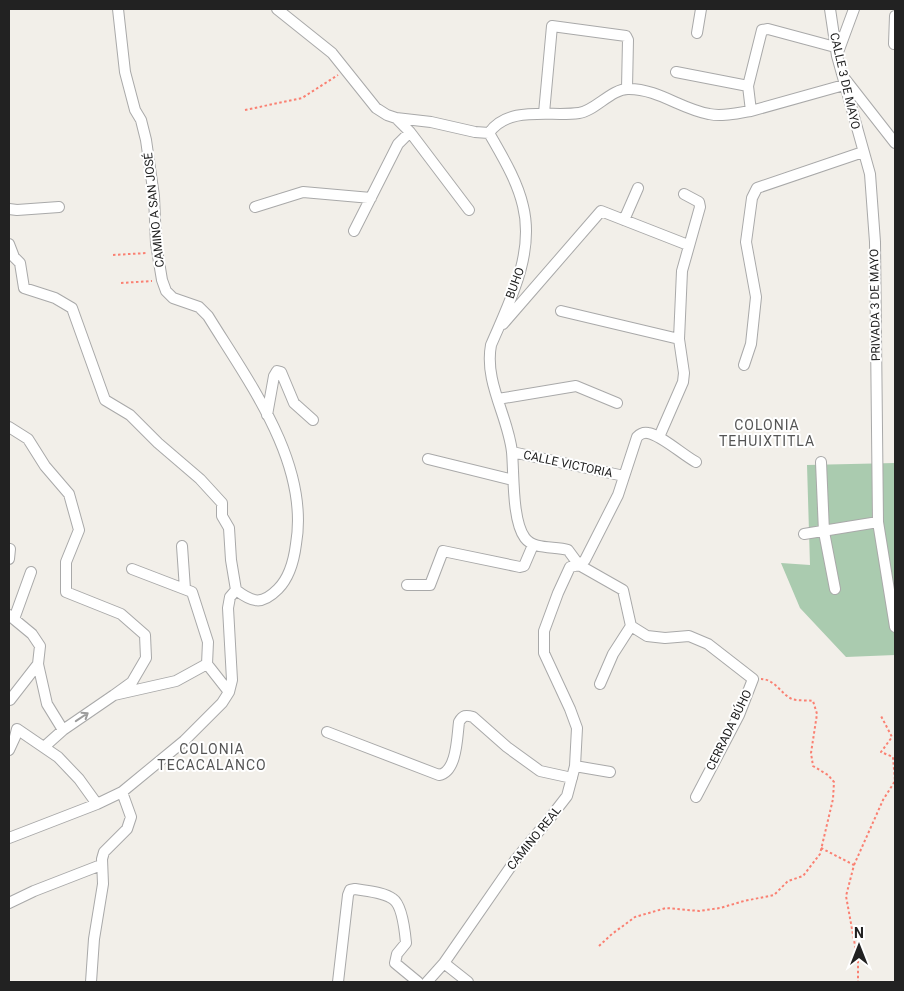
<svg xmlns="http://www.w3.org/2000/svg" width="904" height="991" viewBox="0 0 904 991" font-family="Roboto,sans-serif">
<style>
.cemetery{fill:#aacbaf}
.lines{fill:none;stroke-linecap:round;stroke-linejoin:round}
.minor-casing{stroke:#a9a9a9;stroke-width:12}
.path{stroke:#fa8072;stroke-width:2;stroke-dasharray:2.5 2.5;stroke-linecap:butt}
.minor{stroke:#fff;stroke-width:10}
.oneway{stroke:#9c9c9c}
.labels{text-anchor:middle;stroke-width:4;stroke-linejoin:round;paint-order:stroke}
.street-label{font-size:12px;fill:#222;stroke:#fff}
.neighbourhood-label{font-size:14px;letter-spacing:1px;fill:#555;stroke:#fff}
</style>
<rect width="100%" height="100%" fill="#f2efe9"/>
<path class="cemetery" d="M895 463V655L846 657 800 608 781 563 810 565 807 465Z"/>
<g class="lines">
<g class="minor-casing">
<path id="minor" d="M277 9 332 53 376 108 387 115 396 118 431 122 475 132 489 133C502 156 517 180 523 206 535 254 509 303 491 345 484 382 508 416 512 452 514 474 512 521 525 538 534 550 555 546 568 550L579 565 623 590 631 626
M830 9 837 56 870 174 875 242 878 522 895 627
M697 33 701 9
M894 44 895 16
M837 55 854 9
M676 72 748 86
M845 79 895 143
M751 111 844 85
M544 113 552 26 626 36 628 40 627 88
M396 118 410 132 469 210
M489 133C508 105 551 117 579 113 595 111 612 88 629 89 658 89 681 109 709 114 723 117 737 113 751 111L748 86 762 30 768 29 835 47
M255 207 303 192 371 198
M9 209 17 210 59 207
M624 220 638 188
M354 231 398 144 410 132
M9 244 14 257 20 263 24 288 55 298 72 308 105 400 130 415 158 443 200 479 222 503V516L229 528 231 560 236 590
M561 311 679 339
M503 324 601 211 688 245
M744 365 751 344 756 297 746 242 752 198 757 188 863 152
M498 399 576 386 617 403
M267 415 274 376 277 371 281 372 294 403 313 420
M9 427 28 439 45 466 69 494 79 530 66 562V592L121 614 145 635 146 658 132 682 114 695
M659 437 683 382 684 373 679 339 682 271 700 207 699 202 684 194
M512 452 624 476
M428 459 513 480
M821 462 824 532 835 589
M804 534 878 522
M182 546 185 589
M9 559 10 549
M132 569 192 592 208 642 207 664
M407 585H430L443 551 520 567 524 566 533 545
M9 615 32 634 40 646 38 664 47 704 63 730
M14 619 31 572
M631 626 647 636 665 638 689 636 708 644 753 679 739 715 696 797
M207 664 229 692
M600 684 613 654 631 626
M9 699 10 700 38 664
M327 732 439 775C457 772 457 737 459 722 463 715 466 715 473 717L507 747 540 771 572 778
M44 747 63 730 114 695 176 681 207 664
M9 750 15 737 17 729 58 757 79 779 97 804
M575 766 610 772
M9 838 97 804 122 792 184 741 222 703 229 692 232 680 228 608 230 597 236 590C253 603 262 605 278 589 290 577 294 560 296 544 310 463 248 381 208 316L199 307 173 298 166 291 162 280 156 244 154 196 146 140 141 120 135 110 125 72 118 9
M9 903 34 891 101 865
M444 963 468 982
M91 982 94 939 103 884 102 859 104 852 127 829 131 817 122 792
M338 982 348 895 350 890 355 889C366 891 384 892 393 899 402 905 405 932 406 943L397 954 395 963 418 982
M427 982 444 963 516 859 550 818 567 796 575 766 577 728 570 709 544 653V631L558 593 570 567 579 565 585 560 618 495 637 437C640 434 643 432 648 433 661 435 683 455 696 462"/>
</g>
<path class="path" d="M245 110 302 98 338 75
M113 255 147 253
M121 283 152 281
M821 848 854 865 846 896 858 962V982
M854 865 883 800 895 781 893 757 881 752 892 737 881 716
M599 946 612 934 635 917 666 908 699 911 720 908 744 901 774 895 788 881 803 876 820 854 833 799 834 782 828 775 813 766 811 753 817 714 813 701C807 700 798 701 792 699 782 695 775 679 761 679"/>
<use href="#minor" class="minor"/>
</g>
<defs><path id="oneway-shaft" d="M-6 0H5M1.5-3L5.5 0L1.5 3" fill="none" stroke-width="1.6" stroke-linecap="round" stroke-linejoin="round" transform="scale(1.25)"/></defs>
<use class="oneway" href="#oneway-shaft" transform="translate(82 717) rotate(-34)"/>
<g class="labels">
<g class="street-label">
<text transform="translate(845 81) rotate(77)" y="4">CALLE 3 DE MAYO</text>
<text transform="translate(154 210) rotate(-96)" y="4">CAMINO A SAN JOSÉ</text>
<text transform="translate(515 283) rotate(-70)" y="4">BUHO</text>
<text transform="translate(875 305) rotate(-91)" y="4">PRIVADA 3 DE MAYO</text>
<text transform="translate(568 464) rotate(12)" y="4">CALLE VICTORIA</text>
<text transform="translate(729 730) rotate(-64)" y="4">CERRADA BÚHO</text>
<text transform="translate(534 838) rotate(-51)" y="4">CAMINO REAL</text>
</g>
<g class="neighbourhood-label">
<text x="767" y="430">COLONIA<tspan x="767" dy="16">TEHUIXTITLA</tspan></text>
<text x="212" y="754">COLONIA<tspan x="212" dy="16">TECACALANCO</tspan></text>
</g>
</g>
<rect width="904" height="991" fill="none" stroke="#222222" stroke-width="20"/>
<g transform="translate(859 946)" stroke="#ffffff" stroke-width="4" paint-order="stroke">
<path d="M0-4L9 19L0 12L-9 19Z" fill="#222222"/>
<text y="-8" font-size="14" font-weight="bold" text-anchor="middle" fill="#222222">N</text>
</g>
</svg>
